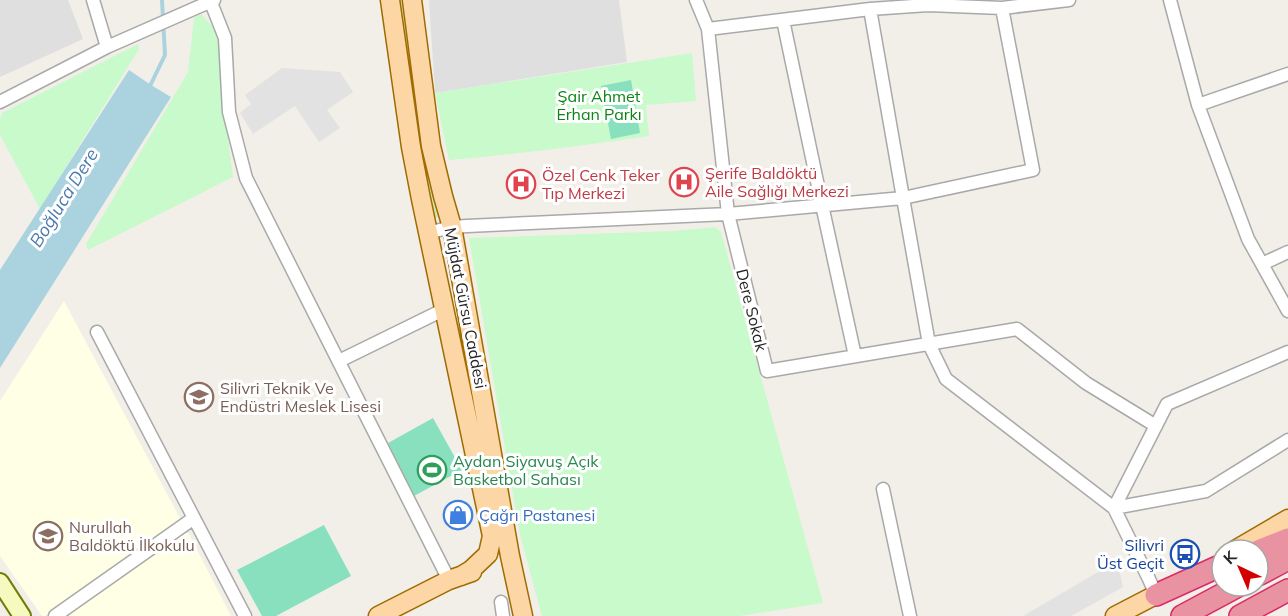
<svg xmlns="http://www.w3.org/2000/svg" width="1288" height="616" viewBox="0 0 1288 616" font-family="Mulish,sans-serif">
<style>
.residential{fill:#e0dfdf}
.education{fill:#ffffe5}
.grass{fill:#cdebb0}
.park{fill:#c8facc}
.pitch{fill:#88e0be}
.parking{fill:#e2e2e2}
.water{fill:#aad3df}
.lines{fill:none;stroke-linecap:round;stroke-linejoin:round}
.stream{stroke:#aad3df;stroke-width:4}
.street-casing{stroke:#a9a9a9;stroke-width:15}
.secondary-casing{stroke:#707d05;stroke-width:20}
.primary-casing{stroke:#a06b00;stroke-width:21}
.highway-casing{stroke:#dc2a67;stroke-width:24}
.street{stroke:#fff;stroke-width:12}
.secondary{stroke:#f7fabf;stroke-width:16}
.primary{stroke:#fcd6a4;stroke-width:18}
.highway{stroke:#e892a2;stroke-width:21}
.labels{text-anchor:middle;stroke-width:6;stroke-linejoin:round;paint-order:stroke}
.park-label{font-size:16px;fill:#0c8416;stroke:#fff}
.health-label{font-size:16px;fill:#be3a42;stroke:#fff;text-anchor:start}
.street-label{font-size:16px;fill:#222;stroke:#fff}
.education-label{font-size:16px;fill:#785e54;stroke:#fff;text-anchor:start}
.leisure-label{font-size:16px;fill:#27864d;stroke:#fff;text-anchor:start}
.shop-label{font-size:16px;fill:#366cbe;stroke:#fff;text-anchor:start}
.transit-label{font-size:16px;fill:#164399;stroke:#fff;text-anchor:end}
.water-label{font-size:18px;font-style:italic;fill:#4a7aab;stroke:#fff}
</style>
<rect width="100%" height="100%" fill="#f2efe9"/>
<path class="residential" d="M0 0H68L83 39 0 77Z
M429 0H619L627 62 435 93Z"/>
<path class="education" d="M64 301 181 520 45 616H42L0 556V401Z
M184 533H188L190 536 231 616H66Z"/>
<path class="grass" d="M400 0H406C415 72 421 145 438 217L434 218 424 182 409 77Z"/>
<path class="park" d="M201 14 218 33 224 107 233 177 88 250 86 244 188 72 194 18Z
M138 44 139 49 40 209 0 135V120L2 113Z
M692 53 696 101 646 105 649 136C583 146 516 154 449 160L435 93Z
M715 227 721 232 823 603 739 616H542L520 535 469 238 674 231Z"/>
<path class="pitch" d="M631 80 640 133 611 139 601 86Z
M433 418 462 470 414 496 388 443Z
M324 525 351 576 276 616H262L237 570Z"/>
<path class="parking" d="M282 68 340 72 353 92 327 110 340 128 319 142 295 106 253 134 240 113 251 104 245 95Z
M1117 561 1123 587 1071 616H1023Z"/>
<path class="water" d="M129 70 151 85 171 97 0 368V270Z"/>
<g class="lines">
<path class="stream" d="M149 88 165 55 162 0"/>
<g class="street-casing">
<path id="street" d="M93 0 107 47
M210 0 225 38 229 112 246 178 449 580
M696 0 708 29 728 214 767 371 1017 329 1086 383 1156 426
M1170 0 1198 105 1248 239 1288 311
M870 9 903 198 929 344 946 379 1114 508 1149 579 1156 595
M783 20 822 205 855 356
M708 29 870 9 928 5 1002 8 1069 0
M0 102 107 47 214 0
M1198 105 1288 74
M427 233 452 227 467 226 728 214 903 198 1033 170 1002 8
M1262 264 1288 252
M97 332 245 616
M339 361 445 309
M883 489 910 616
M1114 508 1167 404 1288 352
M1114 508 1206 491 1288 440
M501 602 503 616
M55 616 194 518"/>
</g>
<g class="secondary-casing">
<path id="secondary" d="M0 582 22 616"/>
</g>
<g class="primary-casing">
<path id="primary" d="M390 0 411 147 421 199 492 536 488 554 471 570 461 576
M412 0 431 146 443 196 452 227 510 556 523 616
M1235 550 1288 519
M378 616 449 580 472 572
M1115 616 1167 589"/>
</g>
<g class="highway-casing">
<path id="highway" d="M1258 551 1288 539
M1258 575 1288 559
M1156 595 1222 565
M1182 616 1238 586
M1240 616 1288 590"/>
</g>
<use href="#street" class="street"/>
<use href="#secondary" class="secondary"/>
<use href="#primary" class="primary"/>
<use href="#highway" class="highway"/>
</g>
<defs>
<g id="hospital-ring" transform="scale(1.5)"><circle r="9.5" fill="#fff" stroke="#e0444e" stroke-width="1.5"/><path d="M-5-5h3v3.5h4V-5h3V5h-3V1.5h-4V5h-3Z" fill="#e0444e"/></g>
<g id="school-ring" transform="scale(1.5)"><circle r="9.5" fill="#fff" stroke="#8d6e63" stroke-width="1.5"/><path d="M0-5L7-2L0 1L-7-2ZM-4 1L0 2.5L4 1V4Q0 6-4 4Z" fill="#8d6e63"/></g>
<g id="stadium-ring" transform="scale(1.5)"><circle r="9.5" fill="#fff" stroke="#2e9e5b" stroke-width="1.5"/><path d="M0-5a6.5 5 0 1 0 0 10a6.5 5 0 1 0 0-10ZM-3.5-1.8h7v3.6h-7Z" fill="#2e9e5b"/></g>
<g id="shop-ring" transform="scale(1.5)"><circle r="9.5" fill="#fff" stroke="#3f7fe0" stroke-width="1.5"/><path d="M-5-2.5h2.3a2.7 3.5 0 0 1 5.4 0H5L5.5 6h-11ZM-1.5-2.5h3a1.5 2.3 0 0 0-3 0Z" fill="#3f7fe0"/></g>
<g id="bus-ring" transform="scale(1.5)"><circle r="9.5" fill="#fff" stroke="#1a4fb4" stroke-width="1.5"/><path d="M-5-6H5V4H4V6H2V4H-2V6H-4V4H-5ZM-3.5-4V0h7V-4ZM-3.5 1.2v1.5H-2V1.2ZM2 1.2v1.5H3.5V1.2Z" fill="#1a4fb4"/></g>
</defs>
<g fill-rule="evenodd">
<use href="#hospital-ring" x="684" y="182"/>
<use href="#hospital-ring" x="521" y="184"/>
<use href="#school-ring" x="199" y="397"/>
<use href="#stadium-ring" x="432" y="470"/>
<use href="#shop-ring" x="458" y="515"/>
<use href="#school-ring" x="48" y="536"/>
<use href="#bus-ring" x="1185" y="554"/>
</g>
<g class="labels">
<g class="park-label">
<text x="599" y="102">Şair Ahmet<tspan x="599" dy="18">Erhan Parkı</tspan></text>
</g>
<g class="health-label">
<text x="705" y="179">Şerife Baldöktü<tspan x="705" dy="18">Aile Sağlığı Merkezi</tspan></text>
<text x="542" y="181">Özel Cenk Teker<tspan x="542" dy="18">Tıp Merkezi</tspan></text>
</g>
<g class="street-label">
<text transform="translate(466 308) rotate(79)" y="6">Müjdat Gürsu Caddesi</text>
<text transform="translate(752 310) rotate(76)" y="6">Dere Sokak</text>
</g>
<g class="education-label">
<text x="220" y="394">Silivri Teknik Ve<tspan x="220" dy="18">Endüstri Meslek Lisesi</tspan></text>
<text x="69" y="533">Nurullah<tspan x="69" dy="18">Baldöktü İlkokulu</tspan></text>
</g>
<g class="leisure-label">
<text x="453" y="467">Aydan Siyavuş Açık<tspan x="453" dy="18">Basketbol Sahası</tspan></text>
</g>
<g class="shop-label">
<text x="479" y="521">Çağrı Pastanesi</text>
</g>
<g class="transit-label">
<text x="1164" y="551">Silivri<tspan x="1164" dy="18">Üst Geçit</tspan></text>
</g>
<g class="water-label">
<text transform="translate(64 198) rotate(-58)" y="6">Boğluca Dere</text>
</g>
</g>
<g transform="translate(1240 568) rotate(316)"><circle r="28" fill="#ffffff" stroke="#a7a7a7" stroke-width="1.5"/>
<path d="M0-4.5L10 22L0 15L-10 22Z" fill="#d40000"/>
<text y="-9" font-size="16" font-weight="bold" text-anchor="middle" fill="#222222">K</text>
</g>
</svg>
